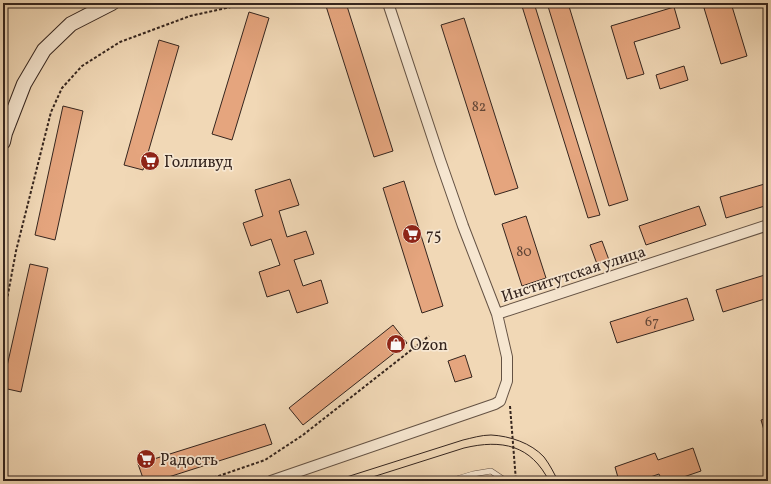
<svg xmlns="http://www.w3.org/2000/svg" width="771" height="484" viewBox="0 0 771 484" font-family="Vollkorn,serif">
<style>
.building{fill:#e5a57e;stroke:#35251e}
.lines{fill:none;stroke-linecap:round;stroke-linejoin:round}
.service-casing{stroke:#645244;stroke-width:6}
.minor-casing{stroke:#645244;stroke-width:12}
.secondary-casing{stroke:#35251e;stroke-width:16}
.path{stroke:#35251e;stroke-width:2;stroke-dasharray:3 2;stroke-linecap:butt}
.service{stroke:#f6e6d0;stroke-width:5}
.minor{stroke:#f6e6d0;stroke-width:10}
.secondary{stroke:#f6e6d0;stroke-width:14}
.tram{stroke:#35251e;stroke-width:1}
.labels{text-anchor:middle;stroke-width:3.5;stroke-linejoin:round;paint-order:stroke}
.number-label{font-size:14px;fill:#614536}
.poi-label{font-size:16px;fill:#35251e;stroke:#f6e6d0;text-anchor:start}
.street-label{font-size:16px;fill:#35251e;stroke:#f6e6d0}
</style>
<rect width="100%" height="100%" fill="#f1d8b6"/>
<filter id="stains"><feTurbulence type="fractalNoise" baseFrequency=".005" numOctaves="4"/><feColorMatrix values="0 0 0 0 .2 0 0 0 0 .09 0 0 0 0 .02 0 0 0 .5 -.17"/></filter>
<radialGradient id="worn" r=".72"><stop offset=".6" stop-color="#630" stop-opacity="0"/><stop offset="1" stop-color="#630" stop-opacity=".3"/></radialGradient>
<path class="building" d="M325 3H346L393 151 374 157Z
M521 3H534L600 215 588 218Z
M547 3H568L628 200 609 206Z
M720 3H731L747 56 721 64 704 8Z
M674 7 680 28 634 42 644 74 627 79 611 26Z
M249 12 269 18 232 140 212 134Z
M464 18 518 188 495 195 441 25Z
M159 40 179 46 143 170 124 165Z
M684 66 688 80 660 89 656 75Z
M63 106 83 111 55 240 35 235Z
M290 179 299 205 279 211 287 237 306 231 314 254 294 260 303 286 321 280 328 303 297 313 289 290 267 297 259 272 280 265 271 239 251 246 243 223 263 216 255 190Z
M404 181 443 306 422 313 383 188Z
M768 183V205L726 218 720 197Z
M699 206 706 225 646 245 639 226Z
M526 216 546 278 522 286 502 224Z
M602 241 609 260 597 264 590 245Z
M30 264 48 268 21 392 3 388V384Z
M768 274V298L723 312 716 290Z
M687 298 694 320 617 343 610 322Z
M393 325 407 343 303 425 289 408Z
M465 355 472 377 455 382 448 361Z
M768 418V440H767L761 420Z
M265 424 272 444 156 481H144L138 464Z
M693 448 701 471 672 481H662L659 474 639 481H619L615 467 655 453 658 460Z"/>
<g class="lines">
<g class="service-casing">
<path id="service" d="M450 481 473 474 491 471 506 481"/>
</g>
<g class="minor-casing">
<path id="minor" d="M497 314 768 225
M271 481 495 404 500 401 507 381V357L497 314 463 226 440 160 388 3"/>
</g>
<g class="secondary-casing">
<path id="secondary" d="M3 142 5 133 24 84 44 50 71 24 112 3"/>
</g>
<path class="path" d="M3 321 16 251 51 112 62 88 82 66 120 42 190 16 249 3
M510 406 516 481
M204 481 265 460 303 435 429 336"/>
<use href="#service" class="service"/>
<use href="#minor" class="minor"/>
<use href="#secondary" class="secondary"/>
<path class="tram" d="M334 481 463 440C472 438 481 435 491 435 510 436 531 443 544 457 550 465 554 473 558 481
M360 481 464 448C502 439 531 445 549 481"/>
</g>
<defs>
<g id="supermarket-disc" transform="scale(1)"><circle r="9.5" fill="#8f2418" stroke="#f6e6d0"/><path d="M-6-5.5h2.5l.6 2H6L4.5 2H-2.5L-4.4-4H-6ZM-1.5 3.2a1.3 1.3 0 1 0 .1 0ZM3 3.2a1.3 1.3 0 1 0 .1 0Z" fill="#fff"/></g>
<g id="shop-disc" transform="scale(1)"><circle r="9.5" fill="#8f2418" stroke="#f6e6d0"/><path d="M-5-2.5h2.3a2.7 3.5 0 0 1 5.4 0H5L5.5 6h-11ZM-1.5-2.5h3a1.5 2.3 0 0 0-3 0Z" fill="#fff"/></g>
</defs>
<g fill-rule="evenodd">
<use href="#supermarket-disc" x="150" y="161"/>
<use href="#supermarket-disc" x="412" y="234"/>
<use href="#shop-disc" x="396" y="344"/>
<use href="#supermarket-disc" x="146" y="459"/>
</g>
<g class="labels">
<g class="number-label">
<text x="479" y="111">82</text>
<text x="524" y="256">80</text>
<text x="652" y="326">67</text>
</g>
<g class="poi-label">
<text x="164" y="167">Голливуд</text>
<text x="426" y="240">75</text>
<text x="410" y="350">Ozon</text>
<text x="160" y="465">Радость</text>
</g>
<g class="street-label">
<text transform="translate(573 273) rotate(-18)" y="6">Институтская улица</text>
</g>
</g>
<rect width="771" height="484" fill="none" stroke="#f1d8b6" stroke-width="16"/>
<rect x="4" y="4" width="763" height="476" fill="none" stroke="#35251e" stroke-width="2"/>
<rect x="8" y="8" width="755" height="468" fill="none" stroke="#35251e"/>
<rect width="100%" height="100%" filter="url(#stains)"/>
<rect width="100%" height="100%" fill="url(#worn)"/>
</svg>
